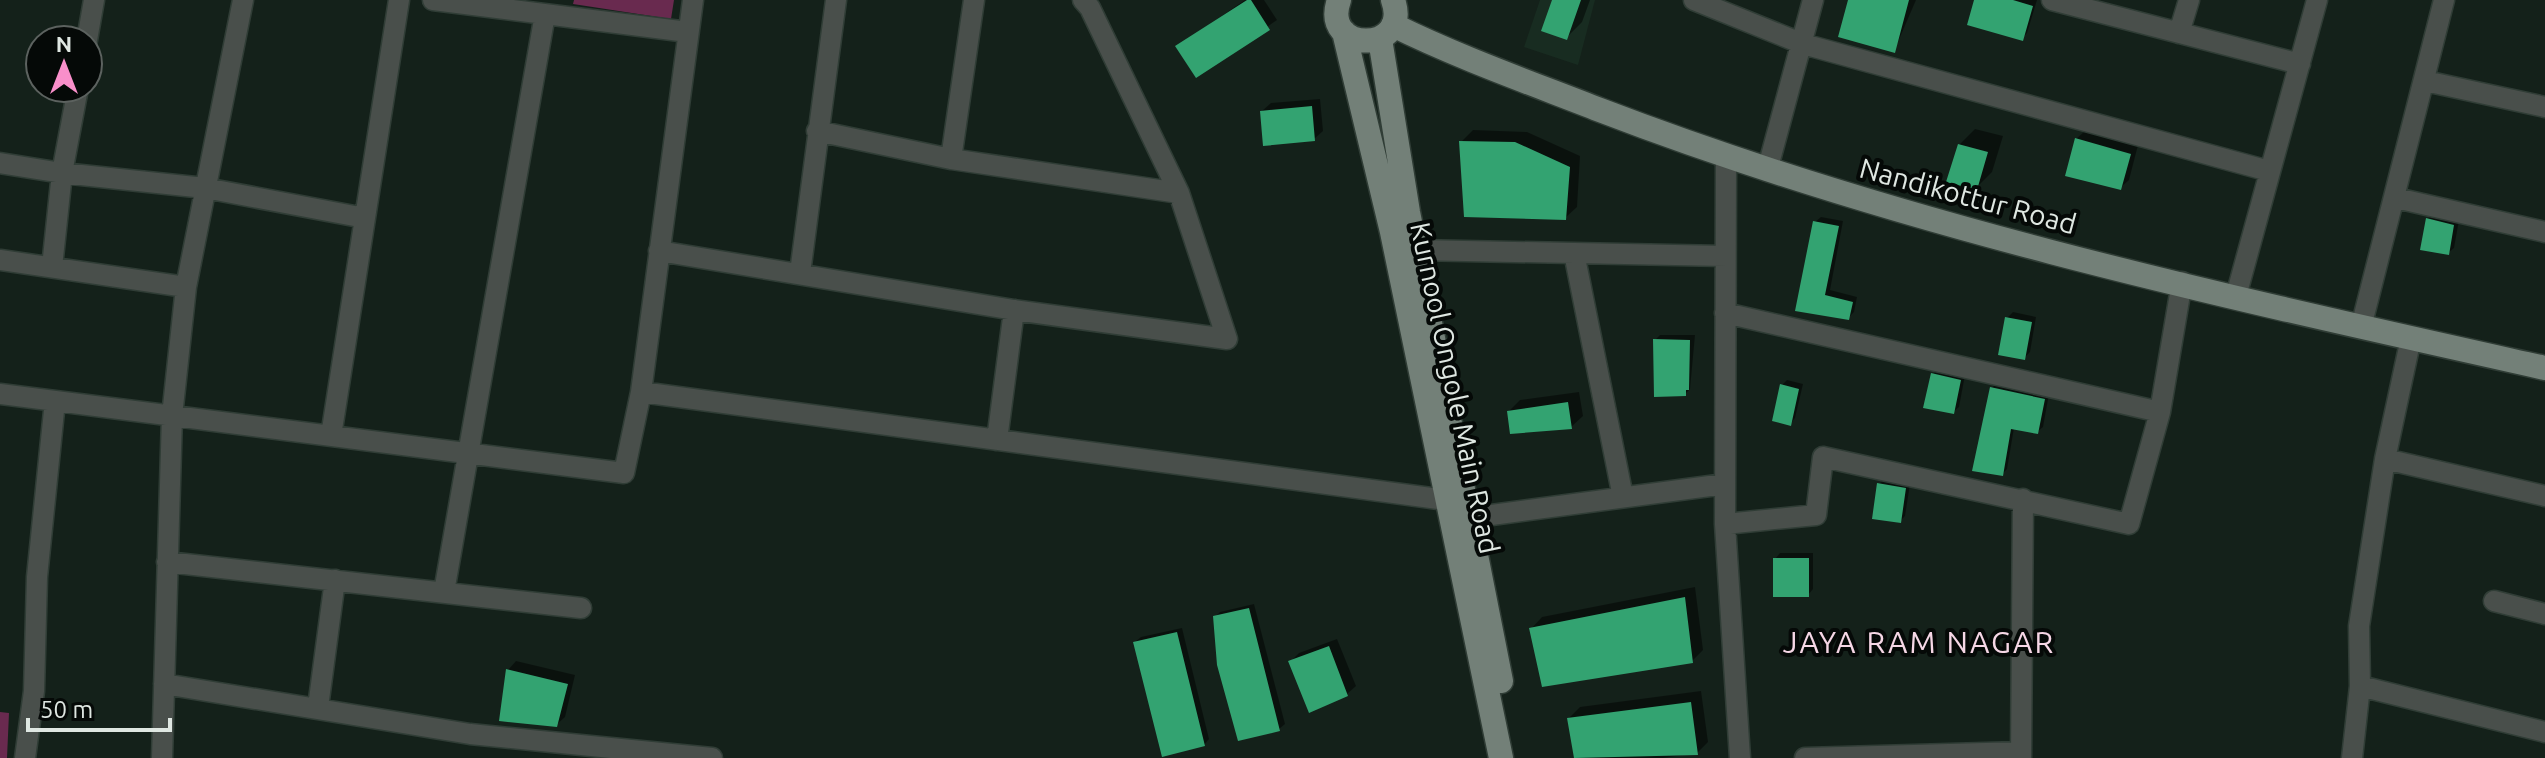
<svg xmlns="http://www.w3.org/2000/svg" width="2545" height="758" viewBox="0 0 2545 758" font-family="Ubuntu,sans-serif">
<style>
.built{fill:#182c21}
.green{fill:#692a4f}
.shadow{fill:#0007}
.building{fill:#33a371}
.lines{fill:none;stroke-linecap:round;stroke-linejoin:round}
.minor-casing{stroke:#303d36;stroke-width:23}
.major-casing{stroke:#303d36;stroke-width:27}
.minor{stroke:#494f4b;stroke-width:20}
.major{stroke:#738078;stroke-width:24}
.labels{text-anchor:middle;stroke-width:8;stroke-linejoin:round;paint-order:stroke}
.street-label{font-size:28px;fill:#dfe7e2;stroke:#050907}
.neighbourhood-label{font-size:30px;letter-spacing:2px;fill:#f6d7e6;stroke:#050907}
</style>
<rect width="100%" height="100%" fill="#14211a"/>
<path class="built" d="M1540 0H1595L1578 65 1524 47Z"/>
<path class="green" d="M574 0H674L671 19 573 4Z
M0 712 9 713 7 758H0Z"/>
<path class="shadow" d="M1245 0H1264L1277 20 1196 75 1178 46Z
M1554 0H1590L1582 22 1567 37Z
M1850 0H1916L1894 51Z
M1976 0H2037L2027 33 2022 38Z
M1320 99 1323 131 1314 139 1262 111 1271 103Z
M1975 129 2003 136 1992 172 1976 188 1959 145Z
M1473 130 1527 132 1580 156 1577 207 1565 218 1462 141Z
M2085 131 2138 145 2129 180 2120 188 2076 139Z
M2433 214 2459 220 2454 248 2448 253 2427 219Z
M1821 217 1843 221 1830 290 1857 297 1854 312 1848 318 1797 309 1815 222Z
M2013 312 2036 317 2030 352 2024 358 2007 318Z
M1660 335H1695L1690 389 1685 394 1655 340Z
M1938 369 1965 375 1959 407 1953 412 1933 374Z
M1787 380 1803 384 1795 418 1790 424 1782 385Z
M1997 382 2049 394 2043 427 2037 432 2014 428 2007 469 2002 474 1992 388Z
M1579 392 1583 416 1571 427 1509 411 1520 400Z
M1884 479 1910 484 1905 516 1900 521 1879 484Z
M1780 553H1813V589L1808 595 1775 559Z
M1695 587 1703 650 1692 661 1531 629 1542 617Z
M1254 604 1285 724 1279 729 1215 617 1220 612Z
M1182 628 1209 739 1204 745 1135 642 1141 637Z
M1337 639 1356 686 1347 694 1290 662 1299 653Z
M516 661 575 675 565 717 556 725 508 670Z
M1701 691 1708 742 1697 753 1663 758H1576L1569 718 1580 707Z"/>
<path class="building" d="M1247 0H1251L1270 30 1196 78 1175 46Z
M1552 0H1581L1567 40 1541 31Z
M1848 0H1909L1895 53 1838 37Z
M1974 0H2013L2033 6 2023 41 1967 25Z
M1312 106 1315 141 1263 146 1260 111Z
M2075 138 2131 154 2121 190 2065 176Z
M1459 141 1515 142 1570 167 1566 220 1464 217Z
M1958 144 1988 152 1977 190 1946 182Z
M2426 218 2454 225 2449 255 2420 250Z
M1813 221 1839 226 1825 295 1853 302 1849 320 1795 311Z
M2005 317 2032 322 2025 360 1998 355Z
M1653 339 1690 340 1689 390H1686V396L1654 397Z
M1931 373 1961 380 1954 414 1923 408Z
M1780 384 1799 389 1791 426 1772 421Z
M1990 387 2045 399 2038 434 2011 429 2003 476 1972 471Z
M1568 402 1572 429 1510 434 1507 411Z
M1877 483 1906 488 1901 523 1872 519Z
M1773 558H1809V597H1773Z
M1685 597 1693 663 1542 687 1529 628Z
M1249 608 1280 731 1238 741 1217 665 1213 616Z
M1177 632 1205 746 1162 757 1133 642Z
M1329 646 1348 696 1309 713 1288 661Z
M506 669 568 684 557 727 499 721Z
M1691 702 1698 755 1574 758 1567 718Z"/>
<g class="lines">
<g class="minor-casing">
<path id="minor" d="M433 0 688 32
M974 0 951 159 1179 193
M1694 0 1803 44 2269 171
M2052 0 2300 64
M2179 33 2189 0
M87 40 94 0
M2425 81 2545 107
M817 131 951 159
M1726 158 1725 524 1740 758
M0 163 62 173 205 188 365 218
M1767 171 1813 0
M2396 198 2545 232
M1416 250 1725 256
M659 251 1014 310 1227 339 1179 193 1090 8 1083 0
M1574 253 1623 497
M0 260 186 287
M52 267 62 173 78 88
M800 273 836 0
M2236 296 2317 0
M1725 313 2160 412
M2361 327 2444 0
M641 392 1446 500
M0 394 624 473 641 392 693 0
M331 436 399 0
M997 440 1014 310
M2385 459 2545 496
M1469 518 1725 484
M1725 524 1816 515 1823 457 2129 524 2160 412 2182 282
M167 562 581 608
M444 592 545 14
M2494 601 2545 614
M164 684 470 734 712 758
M2360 686 2545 732
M318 707 335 580
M25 758 34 691 37 577 55 401
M162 758 172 416 186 287 243 0
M1805 758 2021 752
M2021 758 2023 499
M2352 758 2360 686 2359 626 2385 459 2411 338"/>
</g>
<g class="major-casing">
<path id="major" d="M1339 0C1320 54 1412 54 1393 0
M1393 25C1460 58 1531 83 1600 110 1905 227 2227 297 2545 368
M1344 32 1392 232 1501 758
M1380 39 1408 212 1501 681"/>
</g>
<use href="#minor" class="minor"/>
<use href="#major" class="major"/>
</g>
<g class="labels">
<g class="street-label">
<text transform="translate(1968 196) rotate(15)" y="10">Nandikottur Road</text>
<text transform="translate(1455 388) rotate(78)" y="10">Kurnool Ongole Main Road</text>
</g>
<g class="neighbourhood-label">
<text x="1919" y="653">JAYA RAM NAGAR</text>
</g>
</g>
<g transform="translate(64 64)"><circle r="38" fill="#050907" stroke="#5c625f" stroke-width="2"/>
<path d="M0-6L14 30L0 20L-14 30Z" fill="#f98fca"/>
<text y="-12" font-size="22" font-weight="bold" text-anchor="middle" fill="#dfe7e2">N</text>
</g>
<path d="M28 718v12h142v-12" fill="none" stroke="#dfe7e2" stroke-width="4"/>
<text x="40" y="718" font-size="24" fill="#dfe7e2" stroke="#050907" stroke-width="6" paint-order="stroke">50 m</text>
</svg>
